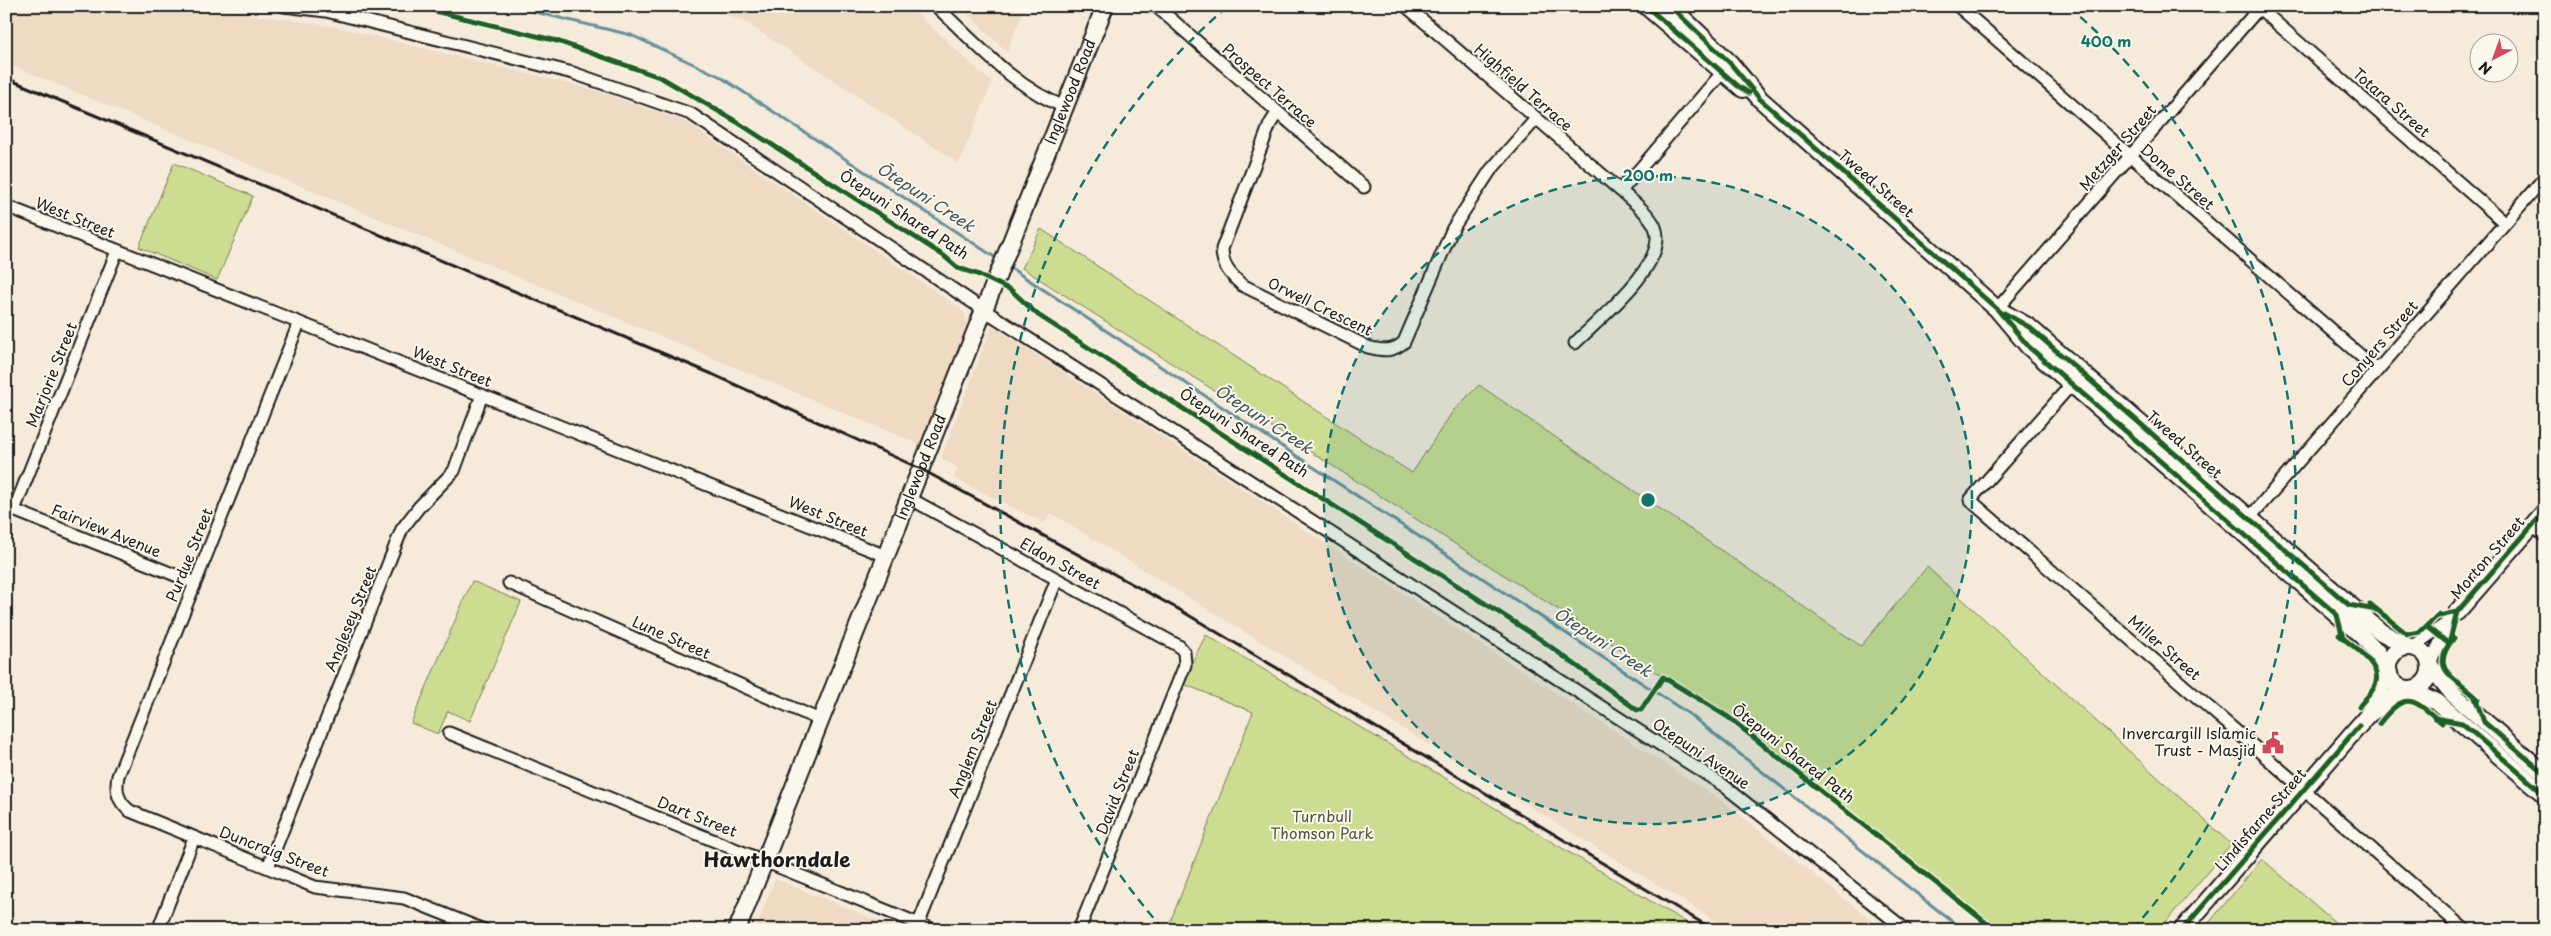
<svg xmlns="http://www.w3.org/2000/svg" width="2551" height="936" viewBox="0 0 2551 936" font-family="'Playpen Sans',sans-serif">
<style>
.built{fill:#efdac4}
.green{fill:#ccdd91;stroke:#747c56}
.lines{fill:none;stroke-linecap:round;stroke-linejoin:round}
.stream{stroke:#62909b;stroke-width:3}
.street-casing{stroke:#1c1c1c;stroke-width:15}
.secondary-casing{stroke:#1c1c1c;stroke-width:20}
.street{stroke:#fbf7ec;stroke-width:11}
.secondary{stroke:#fbf7ec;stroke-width:16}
.rail{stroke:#1c1c1c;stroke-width:3}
.cycleway-casing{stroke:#fbf7ec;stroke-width:8}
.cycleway{stroke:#1b5e20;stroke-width:5}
.ring{fill:none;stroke:#0f766e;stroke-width:2.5;stroke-dasharray:9 6}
.labels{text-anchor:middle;stroke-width:4;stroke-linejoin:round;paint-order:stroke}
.street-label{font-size:15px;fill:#1c1c1c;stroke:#fbf7ec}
.poi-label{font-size:15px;fill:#1c1c1c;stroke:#fbf7ec;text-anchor:end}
.park-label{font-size:15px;fill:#51563f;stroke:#fbf7ec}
.water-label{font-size:16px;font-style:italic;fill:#3f565b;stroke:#fbf7ec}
.district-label{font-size:20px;font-weight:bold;fill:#1c1c1c;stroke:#fbf7ec}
.centre{fill:#0f766e;stroke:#fbf7ec;stroke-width:2.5}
.ring-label{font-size:15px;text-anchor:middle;font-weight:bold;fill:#0f766e;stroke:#fbf7ec;stroke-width:4;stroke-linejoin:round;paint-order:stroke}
</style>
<rect width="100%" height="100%" fill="#f6eada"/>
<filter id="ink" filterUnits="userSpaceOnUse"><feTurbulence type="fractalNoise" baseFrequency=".02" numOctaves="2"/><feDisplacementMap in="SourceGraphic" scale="10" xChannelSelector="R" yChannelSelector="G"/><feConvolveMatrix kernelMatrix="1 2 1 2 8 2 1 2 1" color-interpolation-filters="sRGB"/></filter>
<g filter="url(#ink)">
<path class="built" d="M6 6H192L332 26 591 89 684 121 960 308 965 315 967 325 921 445 6 63Z
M704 6H909L992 83 959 163 747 23Z
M960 6H1025L1007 52Z
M992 326 1725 803 1883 930H1731L1051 513 1044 523 954 478 958 468 941 458Z
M775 879 900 930H755Z"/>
<path class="green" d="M174 163 253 196 217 280 139 247Z
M1041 229 1412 473 1453 411 1479 385 1861 646 1927 567 2231 844 2159 930H2001L1722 714 1022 268Z
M472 581 521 602 470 721 448 711 438 734 411 723Z
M1206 635 1699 930H1167L1253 712 1181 683Z
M2262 859 2344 930H2203Z"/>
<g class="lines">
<path class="stream" d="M510 6 631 35 719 76 999 260
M1006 265 1689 714 1963 930"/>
<g class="street-casing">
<path id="street" d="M284 6 326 11 573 73 691 114 984 310 1723 785 1906 930
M936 6C975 42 1014 88 1065 107
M1156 6 1364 187
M1406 6 1621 191C1632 201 1649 213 1655 227 1670 263 1598 320 1575 343
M1958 6 2377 370
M2257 6 2505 223
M1277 113 1270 124 1222 249C1222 266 1230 274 1242 285L1368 347C1383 351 1393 352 1404 342L1453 228 1490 171 1536 119
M1621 191 1727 67
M6 206 886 556
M1997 309 2261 6
M299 323 118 776C115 791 118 802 130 811L315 887 404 898 484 930
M2076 379 1970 500 2465 930
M909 498 1179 646 1184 652 1185 665 1079 930
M6 507 195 583
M14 510 117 251
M2245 523 2545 177
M2532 526 2545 536
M509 583 820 720
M2412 647 2450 621 2457 612
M2430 664 2449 622
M449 733 934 930
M268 867 402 529 419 507 454 471 482 395
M158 930 194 838
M916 930 1057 579"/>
</g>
<g class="secondary-casing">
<g id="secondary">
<path d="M1646 6 1743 89"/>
<path d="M1670 6 1730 63 1760 99 1997 309 2029 347 2361 635 2377 652 2388 672"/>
<path d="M2004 313 2029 327 2381 632 2409 647"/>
<path d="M2457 612 2545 511"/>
<circle cx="2409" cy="668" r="21"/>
<path d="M2431 667 2452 693 2545 774"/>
<path d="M2408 689 2437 702 2545 795"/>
<path d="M2369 714 2389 673"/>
<path id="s1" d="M737 930 1105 6"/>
<path d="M2182 930 2369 714 2406 689"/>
</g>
</g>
<use href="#street" class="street"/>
<use href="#secondary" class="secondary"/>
<path class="rail" d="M6 78 712 374 921 469 1180 610 1714 930"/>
<g class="cycleway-casing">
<path id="cycleway" d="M414 6 557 41 662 78 737 122 944 256 958 268 977 274 1011 290 1038 315 1540 639 1637 710H1641L1663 677 1728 717 1995 930
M1646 6 1738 86 1749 93
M1670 6 1730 63 1760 99 1997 309 2029 347 2337 615 2343 638
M2004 313 2029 327 2349 605 2376 610
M2370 604 2407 634 2420 632 2439 614
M2457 612 2545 511
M2428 627 2449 644 2457 612 2439 616
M2339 635C2352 646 2384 665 2375 685 2372 694 2364 699 2359 707
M2454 638C2427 671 2456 677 2478 699
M2474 695 2484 722 2545 774
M2435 718 2462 723 2545 795
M2379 724C2406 689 2413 699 2442 723
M2182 930 2359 726"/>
</g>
<use href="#cycleway" class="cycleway"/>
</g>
</g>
<circle cx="1648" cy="500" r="324" fill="#0f766e" fill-opacity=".12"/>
<g class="ring">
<circle cx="1648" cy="500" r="324"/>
<path d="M1163 929A648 648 0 0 1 1227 7M2069 7A648 648 0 0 1 2133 929"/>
</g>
<defs>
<g id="civic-bare" transform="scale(1.725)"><path d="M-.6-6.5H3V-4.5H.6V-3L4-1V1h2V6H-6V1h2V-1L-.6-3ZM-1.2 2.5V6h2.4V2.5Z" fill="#d1495b" stroke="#fbf7ec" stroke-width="2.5" paint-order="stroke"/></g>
</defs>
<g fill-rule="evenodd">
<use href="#civic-bare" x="2273" y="743"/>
</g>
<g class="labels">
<g class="street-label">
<text transform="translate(1269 86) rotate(41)" y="5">Prospect Terrace</text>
<text transform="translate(1523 88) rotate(41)" y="5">Highfield Terrace</text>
<text dy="5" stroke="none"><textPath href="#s1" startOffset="902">Inglewood Road</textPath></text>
<text transform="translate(2391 103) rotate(41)" y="5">Totara Street</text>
<text transform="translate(2118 148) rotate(-49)" y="5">Metzger Street</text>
<text transform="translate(2177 177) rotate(41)" y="5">Dome Street</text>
<text transform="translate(1876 184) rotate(41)" y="5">Tweed Street</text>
<text transform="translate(904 215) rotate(33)" y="5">Ōtepuni Shared Path</text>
<text transform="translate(75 218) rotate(22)" y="5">West Street</text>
<text transform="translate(1320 307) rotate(26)" y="5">Orwell Crescent</text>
<text transform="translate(2380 344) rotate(-49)" y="5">Conyers Street</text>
<text transform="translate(452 367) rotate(22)" y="5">West Street</text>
<text transform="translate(52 375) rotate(-68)" y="5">Marjorie Street</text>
<text transform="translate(1244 433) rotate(33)" y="5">Ōtepuni Shared Path</text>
<text transform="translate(2184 445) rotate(41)" y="5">Tweed Street</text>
<text dy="5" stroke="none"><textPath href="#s1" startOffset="498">Inglewood Road</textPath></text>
<text transform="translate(828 517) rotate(22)" y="5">West Street</text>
<text transform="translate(106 531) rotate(22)" y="5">Fairview Avenue</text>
<text transform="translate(190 555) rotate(-68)" y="5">Purdue Street</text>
<text transform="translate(2488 558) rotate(-49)" y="5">Morton Street</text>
<text transform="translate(1060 564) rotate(29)" y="5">Eldon Street</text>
<text transform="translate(351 619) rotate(-68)" y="5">Anglesey Street</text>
<text transform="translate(671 638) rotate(24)" y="5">Lune Street</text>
<text transform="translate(2164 648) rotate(41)" y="5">Miller Street</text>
<text transform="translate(973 749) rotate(-68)" y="5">Anglem Street</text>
<text transform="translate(1701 754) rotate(34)" y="5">Otepuni Avenue</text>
<text transform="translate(1793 754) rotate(38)" y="5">Ōtepuni Shared Path</text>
<text transform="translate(1118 792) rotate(-68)" y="5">David Street</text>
<text transform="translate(697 817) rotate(22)" y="5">Dart Street</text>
<text transform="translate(2261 820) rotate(-49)" y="5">Lindisfarne Street</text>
<text transform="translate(274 852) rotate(21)" y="5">Duncraig Street</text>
</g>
<g class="poi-label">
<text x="2256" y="739">Invercargill Islamic<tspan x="2256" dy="17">Trust - Masjid</tspan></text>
</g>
<g class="park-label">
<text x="1322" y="822">Turnbull<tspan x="1322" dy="17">Thomson Park</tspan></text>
</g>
<g class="water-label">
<text transform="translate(926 197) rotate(33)" y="6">Ōtepuni Creek</text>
<text transform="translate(1264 419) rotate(33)" y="6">Ōtepuni Creek</text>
<text transform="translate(1603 642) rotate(33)" y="6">Ōtepuni Creek</text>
</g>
<g class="district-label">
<text x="777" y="867">Hawthorndale</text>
</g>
</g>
<circle cx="1648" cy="500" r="8" class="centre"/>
<g class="ring-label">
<text x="2106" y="47">400 m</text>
<text x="1648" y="181">200 m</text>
</g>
<rect width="2551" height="936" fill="none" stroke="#fbf7ec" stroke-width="25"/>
<rect x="12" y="12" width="2526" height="911" fill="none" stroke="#1c1c1c" stroke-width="2" filter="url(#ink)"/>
<g transform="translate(2494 58) rotate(221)"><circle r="24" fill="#fbf7ec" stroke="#a29f99"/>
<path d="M0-4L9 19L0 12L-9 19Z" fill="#d1495b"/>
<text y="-8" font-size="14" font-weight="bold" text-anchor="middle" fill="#1c1c1c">N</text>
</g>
</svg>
